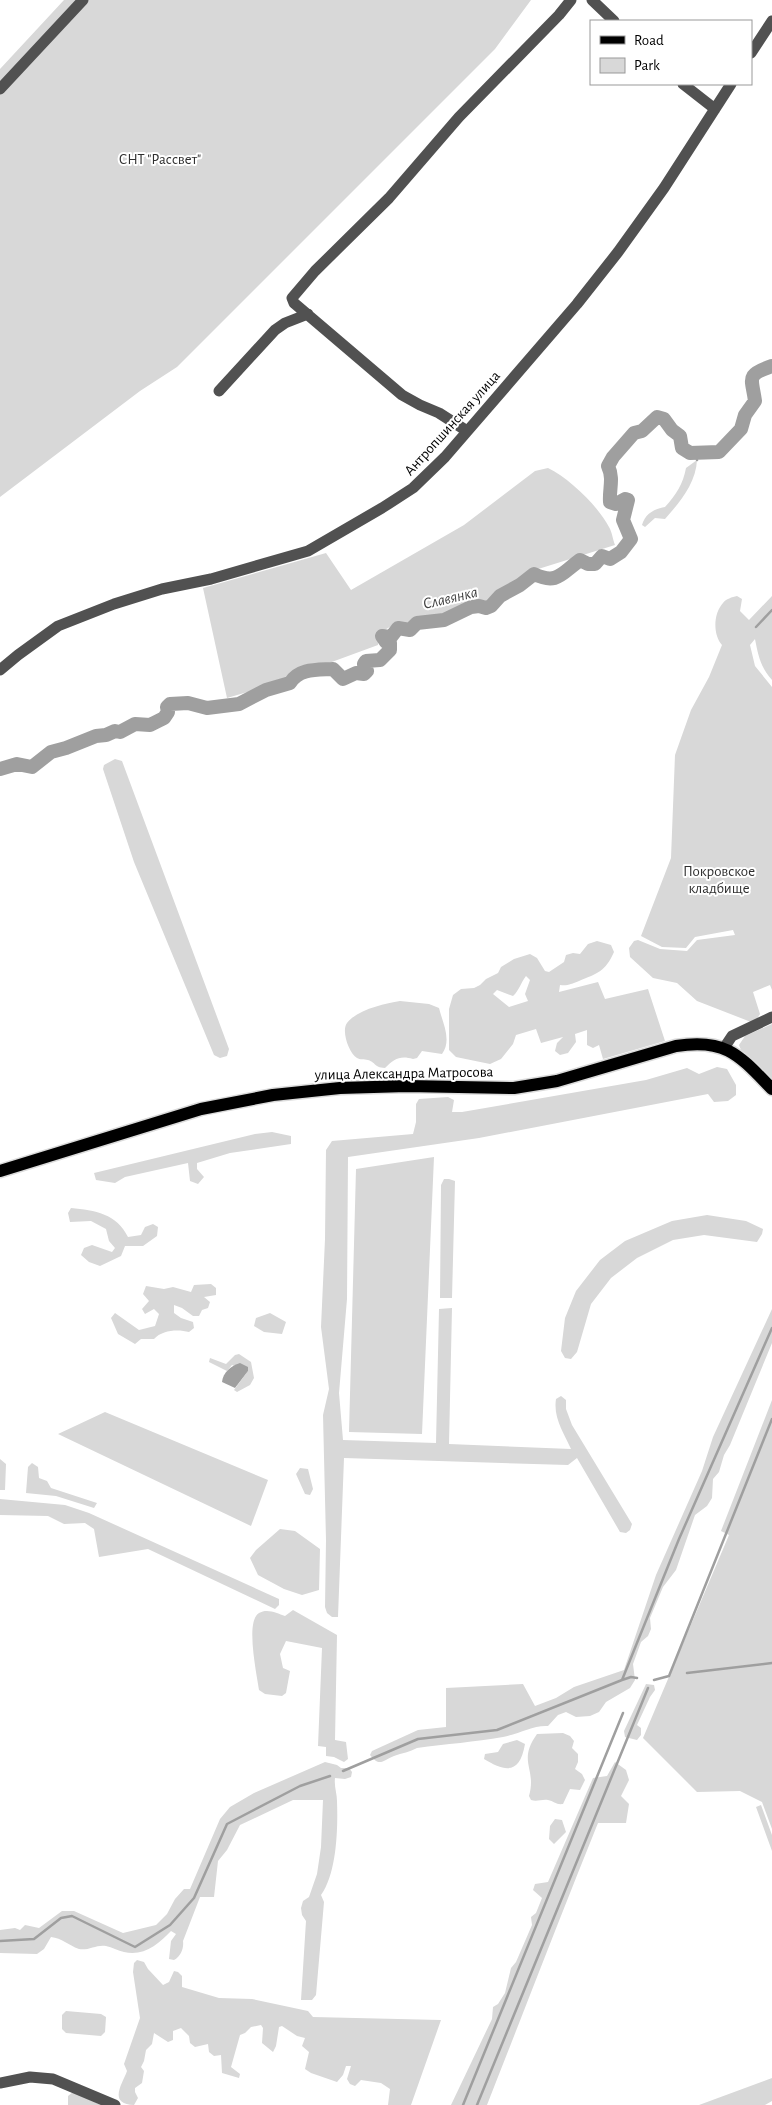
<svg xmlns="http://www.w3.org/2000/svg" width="772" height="2105" viewBox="0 0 772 2105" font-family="'Alegreya Sans',sans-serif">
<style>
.green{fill:#d8d8d8;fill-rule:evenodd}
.water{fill:#9f9f9f}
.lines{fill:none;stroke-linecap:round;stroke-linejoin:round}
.stream{stroke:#9f9f9f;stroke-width:2.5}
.river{stroke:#9f9f9f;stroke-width:14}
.major-casing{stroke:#dbdbdb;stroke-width:15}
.minor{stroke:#515151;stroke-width:11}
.major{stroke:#000;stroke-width:12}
.labels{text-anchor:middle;stroke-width:4;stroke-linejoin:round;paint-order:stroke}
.park-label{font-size:15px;fill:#2f2f2f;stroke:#fff}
.street-label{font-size:15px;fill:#000;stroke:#fff}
.water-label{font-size:16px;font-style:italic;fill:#404040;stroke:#fff}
</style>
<rect width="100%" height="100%" fill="#fff"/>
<path class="green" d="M64 0H531L495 49 177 367 140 391 0 497V69Z
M697 460C696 483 680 502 665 519L655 518 645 527 642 525C645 514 654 509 665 507 676 495 683 484 686 468Z
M548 468C569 478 598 506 609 527 612 532 613 540 615 545L535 570 505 588 488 603 467 604 452 613 412 625 398 622 378 634V645L261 688 227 698 203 588 326 553 351 590 464 525 535 471Z
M737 596 742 599 740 611 749 620 772 596V680C761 668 758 655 755 639L750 645 755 666 772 687V990L770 985 753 992 760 1014 757 1019 751 1022 697 1001 677 983 653 978 630 957 629 948 634 941 638 940 660 949 687 951 697 940 735 935 733 930 695 937 686 948 662 947 641 936 671 858 675 755 691 710 709 677 722 645C713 635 713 614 723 603 726 599 732 597 737 596Z
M115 759 122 761 229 1049 227 1056 220 1058 214 1055 134 862 103 769 104 765Z
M597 941 611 945 614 952C605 972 598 973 579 981 571 984 568 986 560 985L559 992 598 982 605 999 648 989 665 1041 603 1059 599 1045 593 1048 587 1045V1030L575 1034 576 1042 568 1053 560 1055 555 1051 557 1043 563 1037 541 1043 536 1029 516 1035 513 1044 501 1059 490 1064 456 1057 449 1050V1009L453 995 461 989 474 988 480 985 486 979 498 973 501 967 514 959 530 954 537 958 545 971 549 972 564 962 566 955 573 953 580 954 588 944ZM526 976 530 980 525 994 528 1001 509 1007 493 994 497 990 513 996C519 991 521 982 526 976Z
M400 1001 429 1004 439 1008C443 1024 452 1040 442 1054L422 1051 417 1058 413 1059C400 1055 394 1059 385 1068 373 1067 377 1063 368 1060 364 1059 360 1060 357 1058 349 1053 341 1031 347 1023 358 1009 384 1004 400 1001Z
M772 1024V1079L741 1050 739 1045 745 1036Z
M717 1067 727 1069 736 1085V1095L728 1101 714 1102 708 1094 479 1138 348 1157 347 1299 339 1393 343 1440 436 1443 439 1309 452 1308 449 1444 571 1449C564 1433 553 1418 556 1399L561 1396 566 1400V1409L572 1425 632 1524 630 1530 626 1533 620 1532 577 1458 568 1465 344 1458 338 1617H332L327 1613 325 1607 326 1540 323 1415 329 1389 321 1327 325 1239 326 1150 332 1141 413 1134 416 1122V1104L419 1099 448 1097 454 1100 452 1112H462L646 1080 687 1068 699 1074Z
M272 1132 291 1136V1144L230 1153 197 1163V1169L204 1177 198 1184 190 1181 188 1163 125 1177 115 1183 96 1180 94 1173 255 1134Z
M434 1157 422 1434 349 1432 356 1169Z
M444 1179H449L455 1181 452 1298H440L441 1185Z
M71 1208C95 1210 117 1214 128 1237L141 1235 145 1227 153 1224 158 1227 157 1236 143 1246H125L121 1256 100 1266 89 1262 81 1255 84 1248 92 1245 112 1252 115 1248 109 1241 106 1229 91 1221 70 1222 68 1213Z
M707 1215 746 1221 763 1229 762 1234 757 1242 704 1235 673 1240 637 1258 611 1278 591 1304 577 1352 571 1359 565 1358 561 1351 565 1318 576 1291 600 1260 625 1241 672 1221Z
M211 1284 216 1288V1295L204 1297 210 1302 208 1308 202 1310 199 1316H193L182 1308 174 1305V1313L181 1318 193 1322 194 1328 189 1332C178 1329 162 1330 154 1339H141L135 1344 118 1334 111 1318 115 1313 139 1330 155 1326 159 1314 154 1309 145 1314 142 1309 149 1301 143 1294 146 1286 164 1289 173 1287 191 1292 194 1285Z
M772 1309V1343L730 1445 724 1455 719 1472 713 1479 712 1498 707 1506 695 1515 676 1570 663 1587 650 1618 651 1629 648 1636 641 1642 633 1664 635 1680 630 1688 606 1702 599 1712 590 1716 576 1717 566 1712 558 1715 548 1726C533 1725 519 1734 503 1737 475 1742 446 1744 417 1748 410 1752 402 1753 394 1756 383 1760 380 1768 370 1755L372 1751 418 1730 446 1727V1688L523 1684 535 1706 556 1698 574 1687 624 1670 656 1575 702 1471 713 1437Z
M270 1313 286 1322 282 1334 264 1332 254 1326 256 1318Z
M239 1354 251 1362 254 1378 250 1385 237 1392 234 1390 248 1371 232 1365 227 1371 209 1362 210 1358 226 1364 235 1355Z
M772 1400V1829L762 1802 740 1791 697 1792 643 1738 729 1535 721 1531Z
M105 1412 268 1480 251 1526 58 1434Z
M0 1459 6 1464 5 1490H0Z
M32 1463 38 1467 39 1478 47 1481 51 1488 97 1503 94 1508 56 1496 26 1493 28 1467Z
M300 1468 308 1469 313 1489 310 1495 305 1494 296 1474Z
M0 1499 65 1505 89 1513 279 1599V1605L275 1609 148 1549 99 1557 94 1529 85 1523 64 1524 48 1516 0 1515Z
M280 1529 295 1531 320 1549 319 1590 302 1595 284 1589 258 1575 250 1558 256 1550Z
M293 1610 337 1635 335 1740 346 1742 348 1759 344 1762 334 1757 326 1756V1747L318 1746 322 1648 286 1641 280 1654 283 1668 290 1671 286 1693 282 1696 265 1694 259 1690C257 1675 245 1621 259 1613 267 1608 277 1613 285 1616Z
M646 1684 654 1685 655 1690 650 1697 637 1725 641 1728V1735L637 1740 625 1737 624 1731Z
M563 1733 570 1736 574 1741 572 1748 578 1754V1762L575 1769 582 1774 585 1780 580 1790 570 1789 563 1804C556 1805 554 1801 548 1800 542 1799 537 1802 531 1800L529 1796C537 1768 517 1762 537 1734Z
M517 1740 525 1744C520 1773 507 1773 484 1759L485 1754 498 1752 503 1744Z
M325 1762 337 1765 341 1768H349L352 1772 351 1777 345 1779 335 1778C334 1787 337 1793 337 1801 338 1828 337 1873 321 1895L324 1902 316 1995 312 2000H301L306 1921 302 1915 301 1908 303 1901 309 1897 317 1874 321 1847 323 1800H293L240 1825 227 1850 218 1861 214 1897H200L183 1941C184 1948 181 1956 174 1960L169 1959 171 1941 176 1934 171 1931C159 1944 143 1957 124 1952 118 1951 112 1947 106 1946 97 1944 88 1951 79 1949 68 1945 62 1938 51 1937L44 1949 37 1954 0 1953V1930L15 1928 20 1930 25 1925 39 1928 62 1911H74L123 1933 156 1925 167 1914 175 1899 184 1889H190L220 1819 230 1807 254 1793Z
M615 1762 626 1770 629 1780 621 1796 629 1804 626 1823H598C560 1917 524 2011 487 2105H451L492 2019 493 2007 498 2004 505 1993 511 1968 516 1962 532 1925 531 1917 536 1913 542 1898 533 1890 535 1884 548 1882 593 1778 607 1776Z
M761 1805 772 1835V1851L756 1807Z
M555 1819 562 1820 566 1832 554 1844 549 1839 550 1826Z
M137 1960 144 1962 148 1969 163 1985 169 1982 174 1971 178 1972 182 1976V1987L219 1998 252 1999 308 2011 313 2017 441 2020 411 2105H388L390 2089 381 2083 361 2080 355 2086 350 2084 347 2079 351 2066H346L343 2075 337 2082 311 2073 305 2069 309 2052 302 2046 305 2038 297 2036 282 2026 279 2027 276 2046 273 2052 262 2043 263 2028 261 2025 251 2027 245 2033 240 2035 231 2067 240 2074 239 2078 222 2073 221 2055 214 2056 209 2052 208 2044 195 2047 190 2043 189 2036 181 2028 173 2031V2040L168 2042 154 2033 152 2044 146 2050 144 2061 141 2067 144 2071 142 2083 135 2088V2092L138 2098 134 2105C107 2104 123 2083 127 2071L124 2064 140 2018 133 1972 134 1963Z
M66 2011 101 2014 106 2017 105 2032 101 2036 66 2033 62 2029V2015Z
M772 2078V2101L765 2105H699Z
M73 2092 101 2105H68V2096Z"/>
<path class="water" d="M240 1363 248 1367V1371L235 1388 222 1382C223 1372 231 1366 240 1363Z"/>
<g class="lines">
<path class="stream" d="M695 453 697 460
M756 627 772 610
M687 1673 772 1663
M622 1680 679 1539 772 1328
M654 1680 669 1676 772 1419
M343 1771 418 1739 497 1730 622 1680 631 1677 637 1678
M0 1941 34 1939 61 1918 72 1916 135 1947 170 1925 194 1898 227 1824 300 1786 330 1776
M463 2105 623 1713
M477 2105 648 1688"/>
<path class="river" d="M0 769 17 764 32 767 51 752 66 748 96 736 106 735 115 731 120 732 135 724 150 725 164 718 168 712 167 707 170 704 188 703 207 708 239 704 266 690 290 683C299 668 318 670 333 669L343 679 356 673 364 674 367 671 364 664 366 661 380 660 390 650V643L386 642 382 636 391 637 398 628 410 630 417 623 444 620 471 607 479 606 486 608 491 606 500 596 520 585 534 574C557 585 561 574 580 560L588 564H595L602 556 610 559 621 552 631 539 623 520 628 500 625 499 616 504 610 502C609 489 614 479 608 466L613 457 634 433 642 431 657 417 664 419 672 430 680 436 682 448 690 453 719 452 741 429 745 415 755 401C752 378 745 375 772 366"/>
<g class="major-casing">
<path id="major" d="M0 1171 201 1109 273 1095 340 1088 407 1086 514 1088 557 1081 676 1046C726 1038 739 1055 772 1089"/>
</g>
<path class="minor" d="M592 0 614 21
M751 53 772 21
M683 84 715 109
M0 89 83 0
M219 391 275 330 285 323 308 314
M467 431 439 413 420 405 402 395 294 303 292 298 315 271 389 198 459 117 559 15 571 0
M0 670 18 655 58 626 114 604 162 589 211 579 308 551 382 508 413 488 445 457 477 420 577 304 618 252 664 188 731 84
M724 1048 732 1036 772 1017
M0 2083 30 2077 53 2079 115 2105"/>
<use href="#major" class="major"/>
</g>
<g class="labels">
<g class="park-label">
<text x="160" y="164">СНТ "Рассвет"</text>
<text x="719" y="876">Покровское<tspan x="719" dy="17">кладбище</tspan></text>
</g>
<g class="street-label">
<text transform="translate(452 423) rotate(-48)" y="5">Антропшинская улица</text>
<text transform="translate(404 1073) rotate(-1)" y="5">улица Александра Матросова</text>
</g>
<g class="water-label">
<text transform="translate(450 597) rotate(-13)" y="6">Славянка</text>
</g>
</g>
<rect x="590" y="20" width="162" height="65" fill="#ffffff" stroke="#999999"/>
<rect x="600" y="36" width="25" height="8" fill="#000000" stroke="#999999"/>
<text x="634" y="45" font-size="15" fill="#000000">Road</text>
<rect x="600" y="58" width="25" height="15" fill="#d8d8d8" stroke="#999999"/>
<text x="634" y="70" font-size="15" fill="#000000">Park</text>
</svg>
